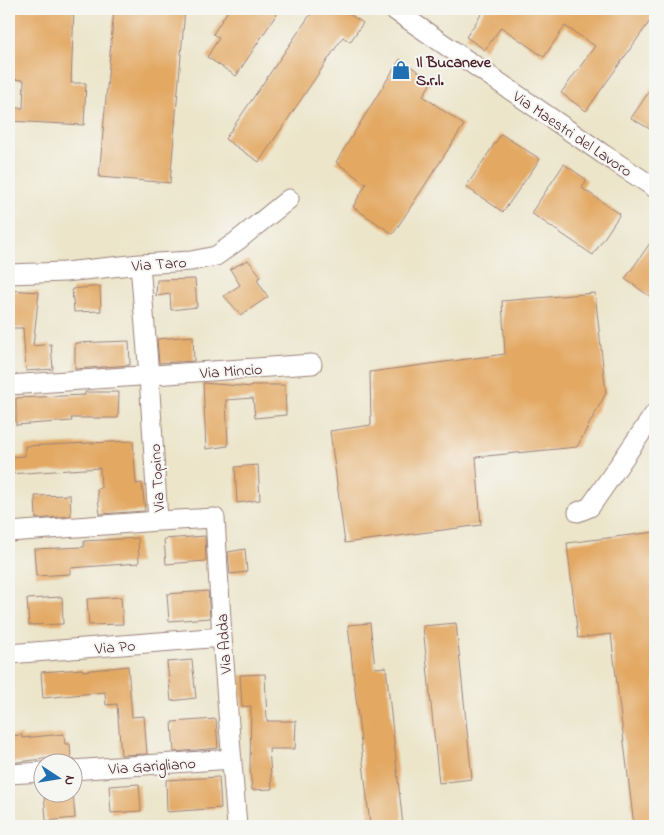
<svg xmlns="http://www.w3.org/2000/svg" width="664" height="835" viewBox="0 0 664 835" font-family="'Indie Flower',sans-serif">
<style>
.building{fill:#e3a964}
.lines{fill:none;stroke-linecap:round;stroke-linejoin:round}
.minor-casing{stroke:#9b827a;stroke-width:21}
.minor{stroke:#fff;stroke-width:19}
.labels{text-anchor:middle;stroke-width:4;stroke-linejoin:round;paint-order:stroke}
.poi-label{font-size:16px;font-weight:bold;fill:#4a1f2b;stroke:#f6f6f2;text-anchor:start}
.street-label{font-size:16px;fill:#4a1f2b;stroke:#f6f6f2}
</style>
<rect width="100%" height="100%" fill="#f6f6f2"/>
<filter id="ink" filterUnits="userSpaceOnUse"><feTurbulence type="fractalNoise" baseFrequency=".02" numOctaves="2"/><feDisplacementMap in="SourceGraphic" scale="10" xChannelSelector="R" yChannelSelector="G"/><feConvolveMatrix kernelMatrix="1 2 1 2 8 2 1 2 1" color-interpolation-filters="sRGB"/></filter>
<filter id="wash" filterUnits="userSpaceOnUse"><feTurbulence type="fractalNoise" baseFrequency=".0096" numOctaves="4" result="noise"/><feDisplacementMap in="SourceGraphic" scale="20" xChannelSelector="R" yChannelSelector="G"/><feGaussianBlur stdDeviation="1.12" result="paint"/><feColorMatrix in="noise" values="0 0 0 0 0 0 0 0 0 0 0 0 0 0 0 0 0 1.4 0 .05"/><feComposite in="paint" operator="in"/></filter>
<g filter="url(#wash)">
<rect width="100%" height="100%" fill="#ece5ca"/>
<g id="blocks">
<path class="building" d="M9 9H74L71 83H86L84 125 9 121V108H23L24 80 9 79Z
M114 9H185L170 183 99 177Z
M229 9H280L236 76 207 57 219 38 213 34Z
M314 9H342L363 23 350 42 343 37 259 162 225 139Z
M485 9H655V14L586 111 561 93 595 46 565 26 544 57 501 27 485 50 466 37Z
M400 59 432 81 423 96 464 125 393 234 353 207 366 184 336 162Z
M655 83V132L631 118Z
M501 134 540 159 503 212 466 187Z
M564 164 587 180 582 188 620 214 593 255 531 213Z
M655 236V300L625 279Z
M248 260 261 276 257 280 268 297 241 315 224 296 240 285 230 269Z
M195 279 197 307 171 310 170 294 156 296 157 280Z
M100 286 101 311 74 312 72 289Z
M11 290 39 292 33 346 51 344 53 369 26 371 23 328H9Z
M595 293 606 393 577 447 476 457 481 525 345 543 330 431 371 425 370 372 505 354 502 301Z
M193 336 194 361 159 363 157 339Z
M129 341 130 365 75 369V343Z
M203 383 252 387V385H285L286 415 255 418 253 398 226 400 228 446 206 449Z
M85 392H119L118 418H71L72 421 16 425V398L85 395Z
M133 441 136 484 142 483 145 511 100 514 97 489 101 488 100 468 9 474V457L25 456V446Z
M258 465 260 500 237 503 235 467Z
M70 495 71 516 36 519 35 496Z
M655 532V826H634L611 634 578 638 567 543Z
M205 536 206 561 166 564 164 539Z
M138 538 139 563 70 568V574L36 576 34 549 84 547V541Z
M245 549 247 572 230 574 228 552Z
M208 591 210 618 169 621 167 594Z
M62 597 63 624 29 625 27 599Z
M121 597 123 624 89 625 87 599Z
M370 623 375 668 386 667 403 826H370L348 625Z
M456 623 472 779 439 783 423 626Z
M192 660 196 698 171 701 167 662Z
M128 666 132 717 144 716 147 754 121 755 117 704 106 705 105 692 43 698 41 672 82 669 83 671Z
M265 674 267 721H296L295 749H269L272 789 252 790 250 769 251 706 242 707 240 675Z
M216 719 218 748 174 752 172 722Z
M64 734 65 744H70L71 759 64 762H52V758L9 763V736L22 735V738Z
M219 777 221 808 167 812 166 780Z
M139 784 141 811 111 813 109 786Z
M44 792H73L75 818 46 821Z"/>
</g>
</g>
<g filter="url(#ink)">
<use href="#blocks" fill-opacity="0" stroke="#9b827a" stroke-width="1"/>
<g class="lines">
<g class="minor-casing">
<path id="minor" d="M393 9 603 154 655 188
M9 274 65 272 140 264 191 261 216 256 237 241 289 199
M9 385 312 364
M578 512 590 507 655 413
M158 521 215 518 222 637 237 826
M9 532 158 521 149 376 140 264
M9 654 222 637
M72 770 232 759
M9 774 42 772"/>
</g>
<use href="#minor" class="minor"/>
</g>
</g>
<defs>
<g id="shop-bare" transform="scale(1.5)"><path d="M-5-2.5h2.3a2.7 3.5 0 0 1 5.4 0H5L5.5 6h-11ZM-1.5-2.5h3a1.5 2.3 0 0 0-3 0Z" fill="#1f6fb2" stroke="#f6f6f2" stroke-width="2.5" paint-order="stroke"/></g>
</defs>
<g fill-rule="evenodd">
<use href="#shop-bare" x="401" y="70"/>
</g>
<g class="labels">
<g class="poi-label">
<text x="416" y="67">Il Bucaneve<tspan x="416" dy="18">S.r.l.</tspan></text>
</g>
<g class="street-label">
<text transform="translate(573 133) rotate(34)" y="6">Via Maestri del Lavoro</text>
<text transform="translate(159 263) rotate(-4)" y="6">Via Taro</text>
<text transform="translate(231 370) rotate(-4)" y="6">Via Mincio</text>
<text transform="translate(156 478) rotate(-94)" y="6">Via Topino</text>
<text transform="translate(223 644) rotate(-94)" y="6">Via Adda</text>
<text transform="translate(115 646) rotate(-5)" y="6">Via Po</text>
<text transform="translate(152 765) rotate(-4)" y="6">Via Garigliano</text>
</g>
</g>
<rect width="664" height="835" fill="none" stroke="#f6f6f2" stroke-width="30"/>
<g transform="translate(58 778) rotate(102)"><circle r="24" fill="#f6f6f2" stroke="#b1a0a2"/>
<path d="M0-4L9 19L0 12L-9 19Z" fill="#1f6fb2"/>
<text y="-8" font-size="14" font-weight="bold" text-anchor="middle" fill="#4a1f2b">N</text>
</g>
</svg>
